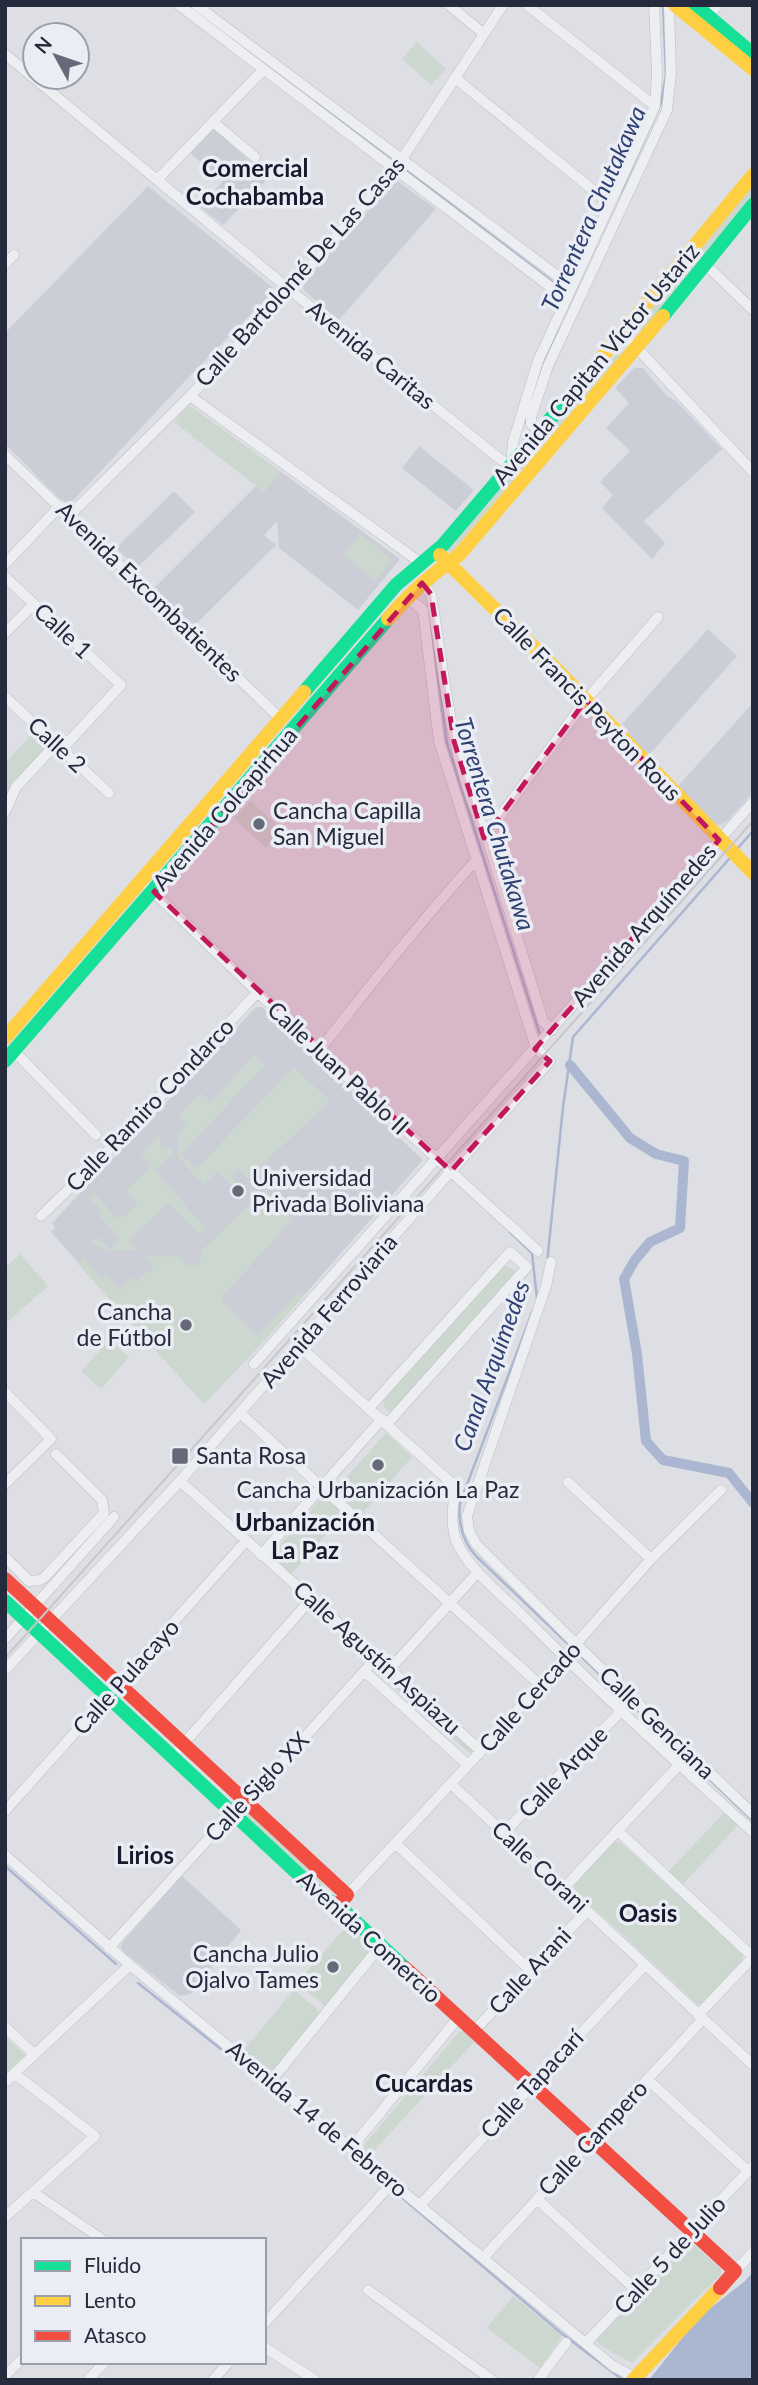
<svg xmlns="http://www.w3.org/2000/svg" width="758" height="2385" viewBox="0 0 758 2385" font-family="Lato,sans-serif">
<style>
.built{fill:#ccced7}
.green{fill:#ccd7cf}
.water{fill:#abb6d0}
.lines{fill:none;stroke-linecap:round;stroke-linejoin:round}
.stream{stroke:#abb6d0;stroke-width:2.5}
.canal{stroke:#abb6d0;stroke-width:10}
.street-casing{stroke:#bcbdc2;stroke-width:11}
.street{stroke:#edeef1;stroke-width:10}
.fast{stroke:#16e098;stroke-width:14}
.slow{stroke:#ffcf43;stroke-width:14}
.jam{stroke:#f24e42;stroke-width:14}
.tram{stroke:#c7c8cc;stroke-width:2}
.marked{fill:#c2185b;fill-opacity:0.2;stroke:#c2185b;stroke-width:5;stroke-dasharray:14 9;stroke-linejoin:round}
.poi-dot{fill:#666977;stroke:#ebedf4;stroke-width:2.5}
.labels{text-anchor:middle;stroke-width:7;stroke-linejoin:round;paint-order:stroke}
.street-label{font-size:23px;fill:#252a3d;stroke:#ebedf4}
.poi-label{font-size:23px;fill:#252a3d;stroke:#ebedf4;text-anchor:start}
.neighbourhood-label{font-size:24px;font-weight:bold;fill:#181b2d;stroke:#ebedf4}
.water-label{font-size:24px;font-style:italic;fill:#2f4171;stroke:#ebedf4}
</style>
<rect width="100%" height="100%" fill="#dedfe4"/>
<path class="built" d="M213 128 257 168 263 161 275 171 223 225 200 207 223 181 189 152Z
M396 180 436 209 339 320 303 290 305 281Z
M148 186 272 287 271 294 184 382 70 504 60 499 5 444V333Z
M634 368H643L667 396 676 401 722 449 644 521 665 543 652 559 602 508 613 495 600 482 630 451 606 428 629 403 615 388Z
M419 446 474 490 456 511 402 468Z
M280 471 400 559 358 610 279 548 277 521 264 535 276 545 194 626 154 588 256 486 264 492Z
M174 491 195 512 137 568 116 548Z
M708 629 737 656 648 756 627 734 629 731 622 724Z
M753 703V792L727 821 720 825 714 824 678 786Z
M256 1007H262L423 1160 263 1342 204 1404 51 1232 55 1228 52 1223Z
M182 1876 241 1930 191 1994 180 1996 125 1953 121 1948 122 1943Z"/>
<path class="green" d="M417 42 446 69 431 85 402 59Z
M753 183V197L645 330H641L639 325Z
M620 350 623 352 451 553 447 549Z
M189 405 280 471 264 492 174 422Z
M360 534 392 560 375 581 343 555Z
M35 731 49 745 14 782 5 796V763Z
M251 801 283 831 266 848 234 818Z
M254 1055 265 1065 181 1154 196 1169 294 1067 330 1101 248 1178 238 1169 231 1176 239 1186 236 1190 218 1171 204 1185 178 1157 179 1133 187 1124 181 1119 180 1114 201 1093 211 1102Z
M160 1135 161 1148 173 1147 171 1156 155 1170 206 1229 200 1235 168 1203 129 1240 136 1250 108 1251 91 1243 98 1237 110 1249 120 1238 98 1215 102 1211 88 1198 94 1193 117 1218H122L138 1203 126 1191 152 1165 141 1154Z
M265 1190 293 1219 220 1299 257 1336 299 1292 303 1296 263 1342 204 1404 77 1263 84 1258 101 1279 107 1275 120 1289 133 1277 137 1281 154 1267 145 1256 181 1257 186 1265 195 1266 199 1263 202 1250Z
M20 1254 48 1286 5 1324V1268Z
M505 1265 515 1271V1275L396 1410 392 1411 386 1410 383 1405 384 1400Z
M110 1340 129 1357 101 1389 81 1371Z
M386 1433 412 1457 361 1515 334 1491Z
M320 1500H328L344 1514 291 1574 273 1559 274 1552Z
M375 1665 475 1752 472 1755 372 1669Z
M251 1811 316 1872 325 1888 321 1890 244 1815 246 1812Z
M726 1811 739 1824 682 1885 668 1872Z
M614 1841 621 1843 742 1953V1964L704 2004H697L575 1890V1883Z
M347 1925 370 1946 371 1950 325 2006 297 1983Z
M294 1990 317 2009 318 2015 270 2075 242 2052Z
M464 2031 474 2042 370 2155 363 2149 365 2144 459 2032Z
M5 2037 25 2055 5 2074Z
M692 2243 721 2269V2274L632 2363 599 2345 597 2339 687 2244Z
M513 2296 562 2336 540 2368 487 2328Z"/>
<path class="water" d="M753 2272V2380H649L698 2318 745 2281Z"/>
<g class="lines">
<path class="stream" d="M315 102 394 161
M402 167 562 289
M621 192 661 103 666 75 663 5
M532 398 542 365 558 329
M525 422 527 414
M429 613 447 743 541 1038
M737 849 753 831
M510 1232 532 1253 537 1299
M547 1263 563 1107 573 1037 729 859
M533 1310 460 1503C458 1523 462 1541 476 1556L753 1821
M5 1866 116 1964
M138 1983 222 2050
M392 2189 561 2333 623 2380"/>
<path class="canal" d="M570 1065 630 1138 656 1154 684 1161 680 1228 650 1242 635 1260 624 1279 637 1354 646 1441 663 1460 729 1473 753 1503"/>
<g class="street-casing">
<path id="street" d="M179 5 565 298
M196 5 571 286
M449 5 484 34
M527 5 655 106
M705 20 718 5
M5 54 290 290 510 467
M455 78 609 203
M213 122 255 157
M157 180 263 70
M5 264 14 255
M705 264 753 310
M622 335 637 348 753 472
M190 396 421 563
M539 432 531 424V417L548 366 667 110 671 73 669 5
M5 455 283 721
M511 465 513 442 538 361 655 106 657 73 654 5
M70 515 190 396 290 290 396 168 503 5
M5 564 60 506
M5 577 121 685 62 749
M422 583 431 594C445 676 450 759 486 835L543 1021 552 1030
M5 633 34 604
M5 697 109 793
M5 812 16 787 56 744
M486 835 586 700 658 617
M149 888 319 1051 538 1251
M14 1051 96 1135
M319 1051C370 985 421 921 477 859
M41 1216 121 1138 257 993
M551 1262 546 1286 467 1516 469 1531 476 1544 577 1645 753 1814
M299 1346 456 1487C453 1504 450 1523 456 1540 466 1567 502 1595 523 1616 597 1690 675 1761 753 1832
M254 1364 753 802
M5 1392 51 1439 5 1484
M369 1408 510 1252 527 1267 387 1424
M240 1413 540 1685
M180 1481 481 1751
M568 1482 651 1559
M261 1555 382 1419
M5 1557 29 1581 40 1580 45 1577 104 1513 102 1500 56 1454
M5 1639 114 1517
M390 1669 478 1572
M5 1670 180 1481 451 1171 550 1061 536 1048 439 741 423 610 407 597
M364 1671 468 1765
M179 1749 312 1598
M451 1784 753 2065
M5 1811 246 1541
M617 1830 753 1957 698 2015
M504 1833 622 1710
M395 1843 530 1970
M5 1855 130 1965 613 2366 634 2377
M563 1889 679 1765
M347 1895 481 1751 651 1559 721 1490
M109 1948 232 1813 247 1801 377 1657
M5 2027 34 2054
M473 2032 587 1911
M648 2080 748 2171
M271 2081 381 1945
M5 2082 130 1965
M352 2147 458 2018
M33 2192 103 2240
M537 2199 636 2290
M420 2205 645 1965
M5 2217 95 2136 15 2074
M483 2258 703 2019
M735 2271 753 2252
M368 2290 492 2380
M264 2324 393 2182
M586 2343 753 2166
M264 2347 315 2380
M5 2376 23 2358
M88 2380 105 2362
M213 2380 229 2362
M538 2380 566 2343"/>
</g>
<use href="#street" class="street"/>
<path class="fast" d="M695 5 753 54
M663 316 753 205
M304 692 396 585 443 545 569 397
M5 1061 388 619
M5 1601 325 1899 338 1905 405 1968"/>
<path class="slow" d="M675 5 753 69
M569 397 753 175
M440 555 559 672 753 873
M388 619C409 594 432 574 459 555L663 316
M5 1038 304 692
M633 2380 720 2288"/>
<path class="jam" d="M5 1579 347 1895 338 1905
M405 1968 735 2271 720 2288"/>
<path class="tram" d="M5 1658 753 821"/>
</g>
<path class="marked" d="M422 583 431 594 454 741 484 838 586 700 719 840 535 1049 550 1061 451 1171 154 892Z"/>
<g class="poi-dot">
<circle cx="259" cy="824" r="7"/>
<circle cx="238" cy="1191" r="7"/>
<circle cx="186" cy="1325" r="7"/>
<rect x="171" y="1447" width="18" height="18" rx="3.5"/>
<circle cx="378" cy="1465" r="7"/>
<circle cx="333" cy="1967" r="7"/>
</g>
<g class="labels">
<g class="street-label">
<text transform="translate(300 272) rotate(-48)" y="8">Calle Bartolomé De Las Casas</text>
<text transform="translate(371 355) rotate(39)" y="8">Avenida Caritas</text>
<text transform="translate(596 364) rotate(-50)" y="8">Avenida Capitan Víctor Ustariz</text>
<text transform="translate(149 592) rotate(44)" y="8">Avenida Excombatientes</text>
<text transform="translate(63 631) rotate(43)" y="8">Calle 1</text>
<text transform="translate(587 704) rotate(46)" y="8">Calle Francis Peyton Rous</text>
<text transform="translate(57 745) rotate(43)" y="8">Calle 2</text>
<text transform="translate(225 809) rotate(-49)" y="8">Avenida Colcapirhua</text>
<text transform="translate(644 925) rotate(-49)" y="8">Avenida Arquímedes</text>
<text transform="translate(338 1068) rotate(43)" y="8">Calle Juan Pablo II</text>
<text transform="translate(150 1105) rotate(-46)" y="8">Calle Ramiro Condarco</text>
<text transform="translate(329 1311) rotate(-49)" y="8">Avenida Ferroviaria</text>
<text transform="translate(377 1658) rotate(42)" y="8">Calle Agustín Aspiazu</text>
<text transform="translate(126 1677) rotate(-48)" y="8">Calle Pulacayo</text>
<text transform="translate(530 1697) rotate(-48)" y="8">Calle Cercado</text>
<text transform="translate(657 1723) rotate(44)" y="8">Calle Genciana</text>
<text transform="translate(563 1772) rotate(-46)" y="8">Calle Arque</text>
<text transform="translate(257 1787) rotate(-47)" y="8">Calle Siglo XX</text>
<text transform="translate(540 1867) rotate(43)" y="8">Calle Corani</text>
<text transform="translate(369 1937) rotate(42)" y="8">Avenida Comercio</text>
<text transform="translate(530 1971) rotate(-47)" y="8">Calle Arani</text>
<text transform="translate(532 2084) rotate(-47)" y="8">Calle Tapacarí</text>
<text transform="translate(317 2119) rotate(40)" y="8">Avenida 14 de Febrero</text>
<text transform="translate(593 2138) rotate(-47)" y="8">Calle Campero</text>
<text transform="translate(670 2255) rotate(-47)" y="8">Calle 5 de Julio</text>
</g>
<g class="poi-label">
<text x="273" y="819">Cancha Capilla<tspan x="273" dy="26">San Miguel</tspan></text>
<text x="252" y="1186">Universidad<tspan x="252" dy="26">Privada Boliviana</tspan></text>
<text x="172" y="1320" text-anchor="end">Cancha<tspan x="172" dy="26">de Fútbol</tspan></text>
<text x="196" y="1464">Santa Rosa</text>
<text x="378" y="1498" text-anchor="middle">Cancha Urbanización La Paz</text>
<text x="319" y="1962" text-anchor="end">Cancha Julio<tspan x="319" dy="26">Ojalvo Tames</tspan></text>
</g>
<g class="neighbourhood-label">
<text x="255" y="177">Comercial<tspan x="255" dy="28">Cochabamba</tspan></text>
<text x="305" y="1531">Urbanización<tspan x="305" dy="28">La Paz</tspan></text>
<text x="145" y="1864">Lirios</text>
<text x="648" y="1922">Oasis</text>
<text x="424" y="2092">Cucardas</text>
</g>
<g class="water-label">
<text transform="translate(594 209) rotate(-66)" y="8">Torrentera Chutakawa</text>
<text transform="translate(494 824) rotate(73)" y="8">Torrentera Chutakawa</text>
<text transform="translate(492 1366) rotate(-70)" y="8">Canal Arquímedes</text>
</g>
</g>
<rect width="758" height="2385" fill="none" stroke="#252a3d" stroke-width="14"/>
<rect x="21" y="2238" width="245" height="126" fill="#ebedf4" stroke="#9c9fab" stroke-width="2"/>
<rect x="35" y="2261" width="35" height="10" fill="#16e098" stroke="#9c9fab" stroke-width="2"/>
<text x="84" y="2273" font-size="21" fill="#252a3d">Fluido</text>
<rect x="35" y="2296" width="35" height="10" fill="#ffcf43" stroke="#9c9fab" stroke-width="2"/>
<text x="84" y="2308" font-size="21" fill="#252a3d">Lento</text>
<rect x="35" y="2331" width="35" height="10" fill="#f24e42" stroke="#9c9fab" stroke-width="2"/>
<text x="84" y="2343" font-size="21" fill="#252a3d">Atasco</text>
<g transform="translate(56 56) rotate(310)"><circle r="33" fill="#ebedf4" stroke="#9c9fab" stroke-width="2"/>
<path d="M0-5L12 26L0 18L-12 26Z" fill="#666977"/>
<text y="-10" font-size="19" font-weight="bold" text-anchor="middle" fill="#252a3d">N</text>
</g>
</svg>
